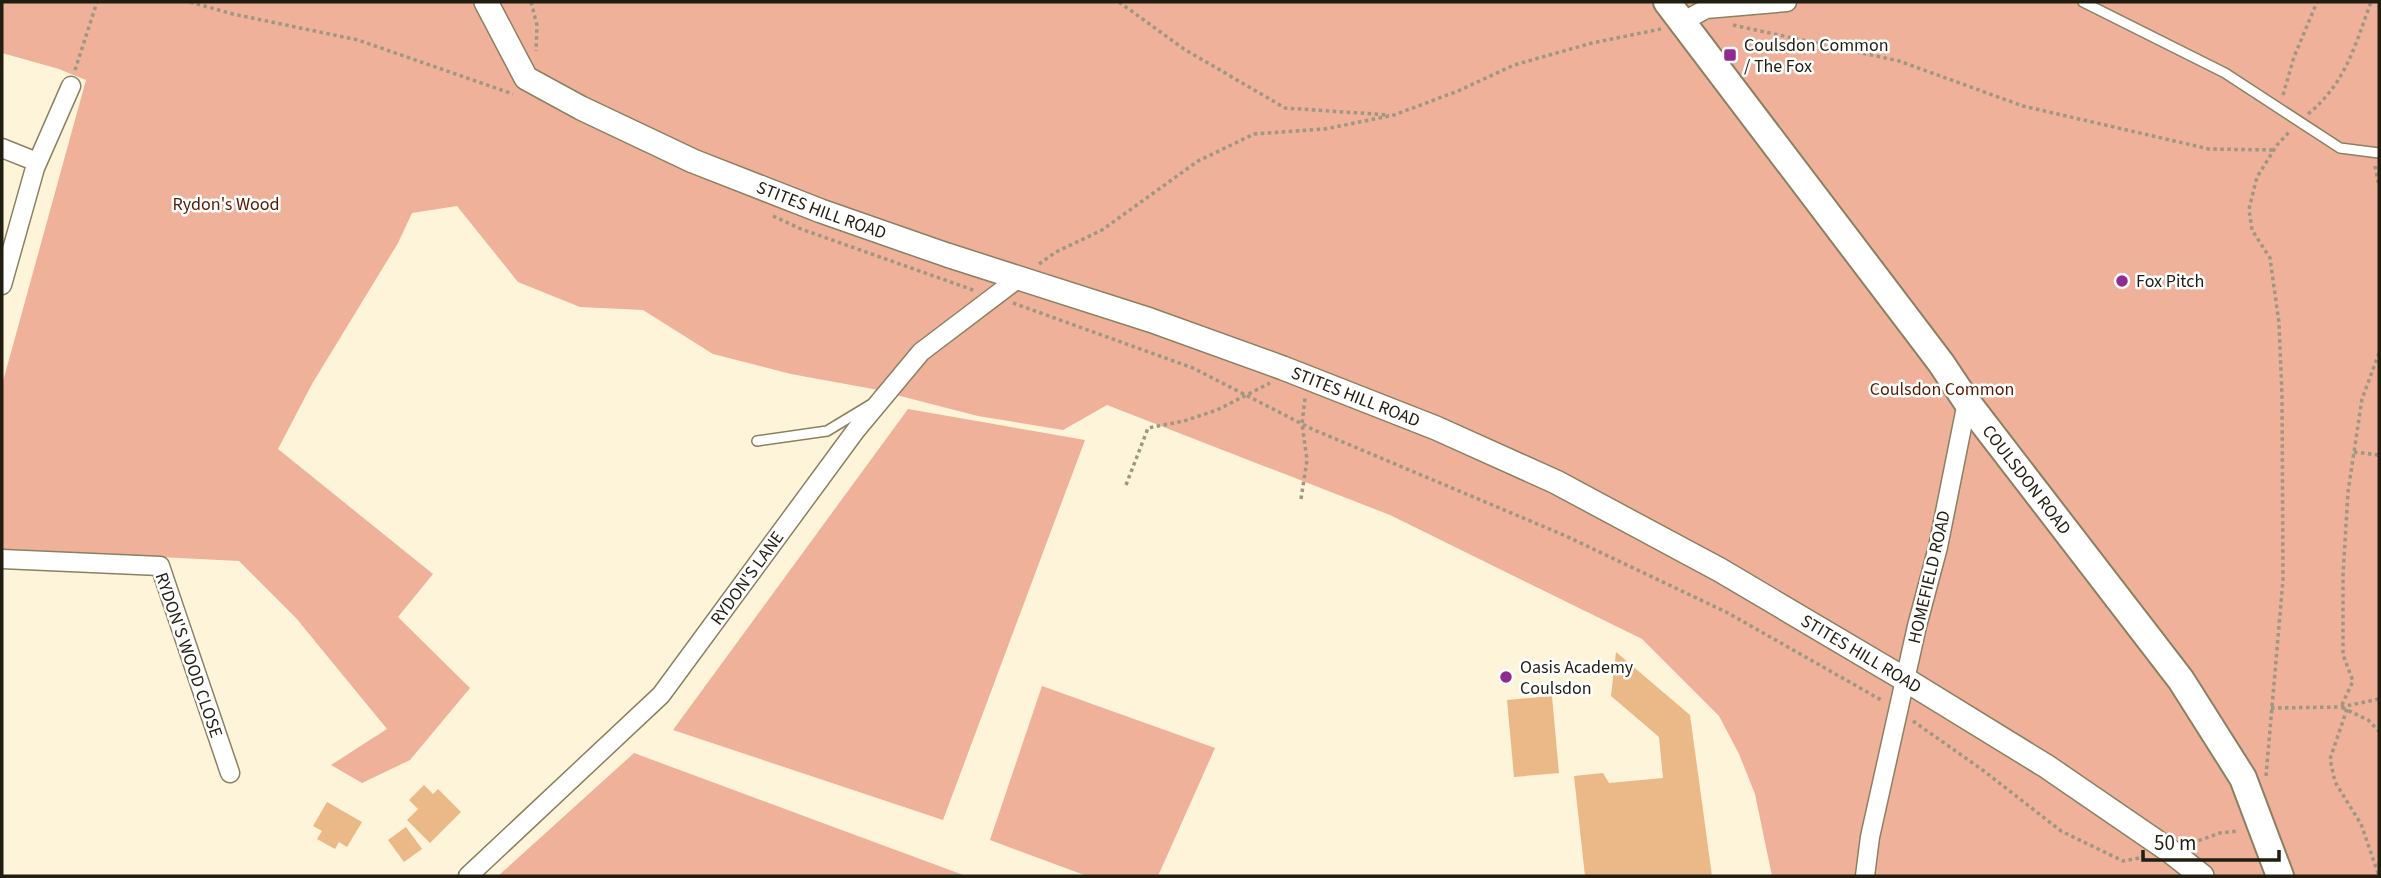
<svg xmlns="http://www.w3.org/2000/svg" width="2381" height="878" viewBox="0 0 2381 878" font-family="'Source Sans 3',sans-serif">
<style>
.green{fill:#efb199}
.building{fill:#eab987}
.lines{fill:none;stroke-linecap:round;stroke-linejoin:round}
.service-casing{stroke:#8b8061;stroke-width:12}
.minor-casing{stroke:#8b8061;stroke-width:21}
.tertiary-casing{stroke:#8b8061;stroke-width:26}
.secondary-casing{stroke:#8b8061;stroke-width:30}
.path{stroke:#9e9782;stroke-width:3.5;stroke-dasharray:3.5 3.5;stroke-linecap:butt}
.service{stroke:#fff;stroke-width:9}
.minor{stroke:#fff;stroke-width:18}
.tertiary{stroke:#fff;stroke-width:23}
.secondary{stroke:#fff;stroke-width:26}
.poi-dot{fill:#8f2b91;stroke:#fff;stroke-width:2.5}
.labels{text-anchor:middle;stroke-width:5;stroke-linejoin:round;paint-order:stroke}
.poi-label{font-size:18px;fill:#211d10;stroke:#fff;text-anchor:start}
.park-label{font-size:18px;fill:#561c02;stroke:#fff}
.street-label{font-size:18px;fill:#211d10;stroke:#fff}
</style>
<rect width="100%" height="100%" fill="#fef4d9"/>
<path class="green" d="M2 2H2379V876H1772L1755 794 1739 754 1719 716 1642 639 1390 515 1107 405 1063 430 978 416 873 389 791 374 713 354 643 310 580 307 518 282 457 206 412 213 398 243 312 384 278 449 433 574 398 617 470 688 410 760 362 783 331 765 387 729 296 618 239 561 2 549V385L86 80 59 69 2 53Z
M908 409 1085 440 943 820 673 730Z
M1042 686 1215 748 1158 876H1087L990 840Z
M634 753 966 876H498Z"/>
<path class="building" d="M1616 652 1690 715 1712 876H1585L1574 776 1603 773 1609 783 1663 778 1659 737 1611 696Z
M1552 696 1559 773 1514 777 1507 700Z
M424 785 433 794 438 789 461 812 430 843 407 820 418 809 409 800Z
M327 802 362 822 347 847 339 842 335 849 317 839 322 831 313 826Z
M406 827 422 849 404 862 388 840Z"/>
<g class="lines">
<g class="service-casing">
<path id="service" d="M2083 2 2225 73 2340 148 2379 153
M757 441 827 431 870 405"/>
</g>
<g class="minor-casing">
<path id="minor" d="M1682 22 1706 9 1787 2
M2 148 37 162
M2 285 35 168 71 86
M2 559 160 566 230 773
M468 876 661 695 856 430 921 352 1020 277
M1865 876 1870 837 1917 626 1938 547 1967 402"/>
</g>
<g class="tertiary-casing">
<g id="tertiary">
<path id="s1" d="M486 2 526 78 581 108 693 161 821 211 947 255 1150 320 1283 368 1436 428 1556 482 1720 570 1906 680 2046 766 2170 851 2202 876"/>
</g>
</g>
<g class="secondary-casing">
<g id="secondary">
<path id="s2" d="M1667 2 1941 363 1967 402 2181 680 2243 778 2280 876"/>
</g>
</g>
<path class="path" d="M190 2 233 14 358 40 513 94
M531 2 537 25 536 51
M1119 2 1184 49 1285 108 1389 115
M1733 25 1899 61 2023 106 2209 149 2274 150
M75 70 97 2
M2283 95 2294 57 2317 2
M2308 114C2346 83 2355 45 2371 2
M2375 166 2379 186
M773 216 801 229 976 291
M1039 264 1056 252 1102 230 1198 161 1254 134 1325 129 1394 115 1458 91 1514 65 1592 43 1661 29
M1013 303 1193 368 1312 429 1566 536 1728 613 1883 701
M2379 353 2362 399 2348 492 2343 575V655L2353 681 2341 707 2368 720 2379 731
M2354 452 2379 455
M1126 485 1148 428 1184 421 1217 410 1270 383
M1301 499 1307 460 1302 424 1305 398
M2271 708 2341 707 2379 699
M2347 709 2330 759 2335 782 2361 824 2379 876
M1913 721 1984 771 2061 831 2123 861 2145 857
M2266 776 2283 580 2282 395 2279 323 2270 258 2252 230 2249 209 2257 177 2277 145 2290 131
M2192 843 2220 833 2239 831"/>
<use href="#service" class="service"/>
<use href="#minor" class="minor"/>
<use href="#tertiary" class="tertiary"/>
<use href="#secondary" class="secondary"/>
</g>
<g class="poi-dot">
<rect x="1723" y="48" width="14" height="14" rx="3.5"/>
<circle cx="2122" cy="281" r="7"/>
<circle cx="1506" cy="677" r="7"/>
</g>
<g class="labels">
<g class="poi-label">
<text x="1744" y="51">Coulsdon Common<tspan x="1744" dy="21">/ The Fox</tspan></text>
<text x="2136" y="287">Fox Pitch</text>
<text x="1520" y="673">Oasis Academy<tspan x="1520" dy="21">Coulsdon</tspan></text>
</g>
<g class="park-label">
<text x="226" y="210">Rydon's Wood</text>
<text x="1942" y="395">Coulsdon Common</text>
</g>
<g class="street-label">
<text dy="6" stroke="none"><textPath href="#s1" startOffset="410">STITES HILL ROAD</textPath></text>
<text dy="6" stroke="none"><textPath href="#s1" startOffset="976">STITES HILL ROAD</textPath></text>
<text dy="6" stroke="none"><textPath href="#s2" startOffset="598">COULSDON ROAD</textPath></text>
<text transform="translate(1929 577) rotate(-77)" y="6">HOMEFIELD ROAD</text>
<text transform="translate(747 578) rotate(-54)" y="6">RYDON'S LANE</text>
<text dy="6" stroke="none"><textPath href="#s1" startOffset="1544">STITES HILL ROAD</textPath></text>
<text transform="translate(189 655) rotate(71)" y="6">RYDON'S WOOD CLOSE</text>
</g>
</g>
<rect width="2381" height="878" fill="none" stroke="#211d10" stroke-width="7"/>
<path d="M2143 850v10h136v-10" fill="none" stroke="#211d10" stroke-width="3.5"/>
<text x="2154" y="850" font-size="21" fill="#211d10" stroke="#ffffff" stroke-width="5" paint-order="stroke">50 m</text>
</svg>
